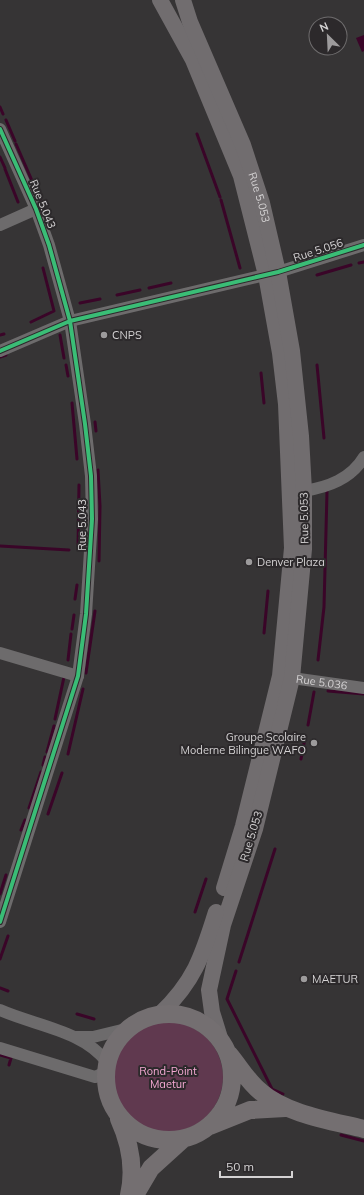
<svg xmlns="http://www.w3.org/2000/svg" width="364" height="1195" viewBox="0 0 364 1195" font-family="Mulish,sans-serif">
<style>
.green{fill:#60394f}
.water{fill:#3a0528}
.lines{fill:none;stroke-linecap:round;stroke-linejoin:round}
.stream{stroke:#3a0528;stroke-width:3}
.street{stroke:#6d6b6c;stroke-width:12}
.secondary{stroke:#716d6f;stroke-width:16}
.primary{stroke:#746f71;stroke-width:18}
.cycleway-casing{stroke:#2c292b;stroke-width:6}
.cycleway{stroke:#3abd76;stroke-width:4}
.poi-dot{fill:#9d9b9c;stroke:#2c292b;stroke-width:1.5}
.labels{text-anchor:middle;stroke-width:4;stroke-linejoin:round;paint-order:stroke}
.street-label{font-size:11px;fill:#d4d2d3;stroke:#2c292b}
.poi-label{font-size:11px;fill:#d4d2d3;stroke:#2c292b;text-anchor:start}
.park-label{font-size:11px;fill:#f5a9d3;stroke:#2c292b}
</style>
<rect width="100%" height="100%" fill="#363435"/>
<path class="green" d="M113 1077a55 55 0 1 1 110 0a55 55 0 1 1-110 0Z"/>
<path class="water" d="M364 35V51L362 52 356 38Z"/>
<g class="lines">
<path class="stream" d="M0 107 3 114
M6 120 15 141
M197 134 220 197
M16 144 40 199
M0 157 5 168
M5 169 18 202
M221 200 240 268
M359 263 364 262
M317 275 351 265
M149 288 171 283
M117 295 140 290
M80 303 100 299
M31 322 54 311 43 268
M0 335 4 334
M60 335 64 358
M0 357 6 355
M66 365 68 376
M317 365 324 438
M261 373 264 403
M72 403 77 459
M95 422 96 431
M98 470 100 506 99 561
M0 546 69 550
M78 549 79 485
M75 599 77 585
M72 629 74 615
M264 633 268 591
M68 660 71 634
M318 660 324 607 327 492
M86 673 95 611
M328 691 364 694
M55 719 64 677
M308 725 314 692
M47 752 54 726
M68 754 83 689
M301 759 305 738
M43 765 45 757
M29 808 41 772
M48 814 62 773
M21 830 25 820
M0 894 6 875
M195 912 206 879
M0 959 8 936
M239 962 275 849
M236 971 227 999 272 1089 283 1094
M0 988 8 991
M77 1014 94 1019
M0 1055 11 1058 9 1065
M341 1135 364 1141"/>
<g class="street">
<path d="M0 129 36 209 49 245 70 321 85 424 91 476 92 519 86 614 78 676 0 922"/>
<path d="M0 225 36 209"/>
<path d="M0 351 70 321 278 272 364 245"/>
<path d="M304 491C328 487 351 479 364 457"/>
<path d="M0 653 78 676"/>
<path id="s1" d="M285 677 364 688"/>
<path d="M0 1010C36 1026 82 1030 107 1062"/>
<path d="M76 1037H93L130 1028"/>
<path d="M0 1048 95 1077 106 1072"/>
</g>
<g class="secondary">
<path d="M160 0 193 60 241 176 266 275 280 353 286 404 292 548 280 676 243 826 224 888"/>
<path id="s2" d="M183 0 190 22 243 145 262 203 278 272 292 351 301 436 304 491V549L292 678 255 829 223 925 209 990 212 1012 221 1041"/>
<path d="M159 1015C194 982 202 957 216 912"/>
</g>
<path class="primary" d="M106 1077a63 63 0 1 1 126 0a63 63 0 1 1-126 0Z
M229 1054C240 1067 248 1082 261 1092 286 1114 332 1121 364 1129
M119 1119C130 1143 135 1169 129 1195
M210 1126 250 1110 285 1108
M135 1195 151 1168 183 1139"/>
<g class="cycleway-casing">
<path id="cycleway" d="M0 129 36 209 49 245 70 321 85 424 91 476 92 519 86 614 78 676 0 922
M0 351 70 321 278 272 364 245"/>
</g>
<use href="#cycleway" class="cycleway"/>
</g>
<g class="poi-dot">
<circle cx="104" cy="335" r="4"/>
<circle cx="249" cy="562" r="4"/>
<circle cx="314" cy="743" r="4"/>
<circle cx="304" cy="979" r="4"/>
</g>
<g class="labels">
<g class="street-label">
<text dy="4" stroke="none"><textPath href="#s2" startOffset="212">Rue 5.053</textPath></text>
<text transform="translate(43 204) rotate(68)" y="4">Rue 5.043</text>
<text transform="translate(318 250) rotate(-18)" y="4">Rue 5.056</text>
<text transform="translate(304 518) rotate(-91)" y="4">Rue 5.053</text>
<text transform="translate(82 525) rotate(-90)" y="4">Rue 5.043</text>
<text dy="4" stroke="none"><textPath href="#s1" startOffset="37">Rue 5.036</textPath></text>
<text transform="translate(251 836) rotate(-73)" y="4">Rue 5.053</text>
</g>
<g class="poi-label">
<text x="112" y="339">CNPS</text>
<text x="257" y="566">Denver Plaza</text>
<text x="306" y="741" text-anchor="end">Groupe Scolaire<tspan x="306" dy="13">Moderne Bilingue WAFO</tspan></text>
<text x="312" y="983">MAETUR</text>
</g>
<g class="park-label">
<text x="168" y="1075">Rond-Point<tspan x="168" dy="13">Maetur</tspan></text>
</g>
</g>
<g transform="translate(328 36) rotate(336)"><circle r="19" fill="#2c292b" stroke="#6f6d6e"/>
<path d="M0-3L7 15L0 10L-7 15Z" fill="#9d9b9c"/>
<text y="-6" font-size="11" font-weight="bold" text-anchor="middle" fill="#d4d2d3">N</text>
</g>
<path d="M220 1171v6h72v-6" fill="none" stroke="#d4d2d3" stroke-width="2"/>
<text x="226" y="1171" font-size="12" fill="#d4d2d3" stroke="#2c292b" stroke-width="3" paint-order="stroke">50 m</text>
</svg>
